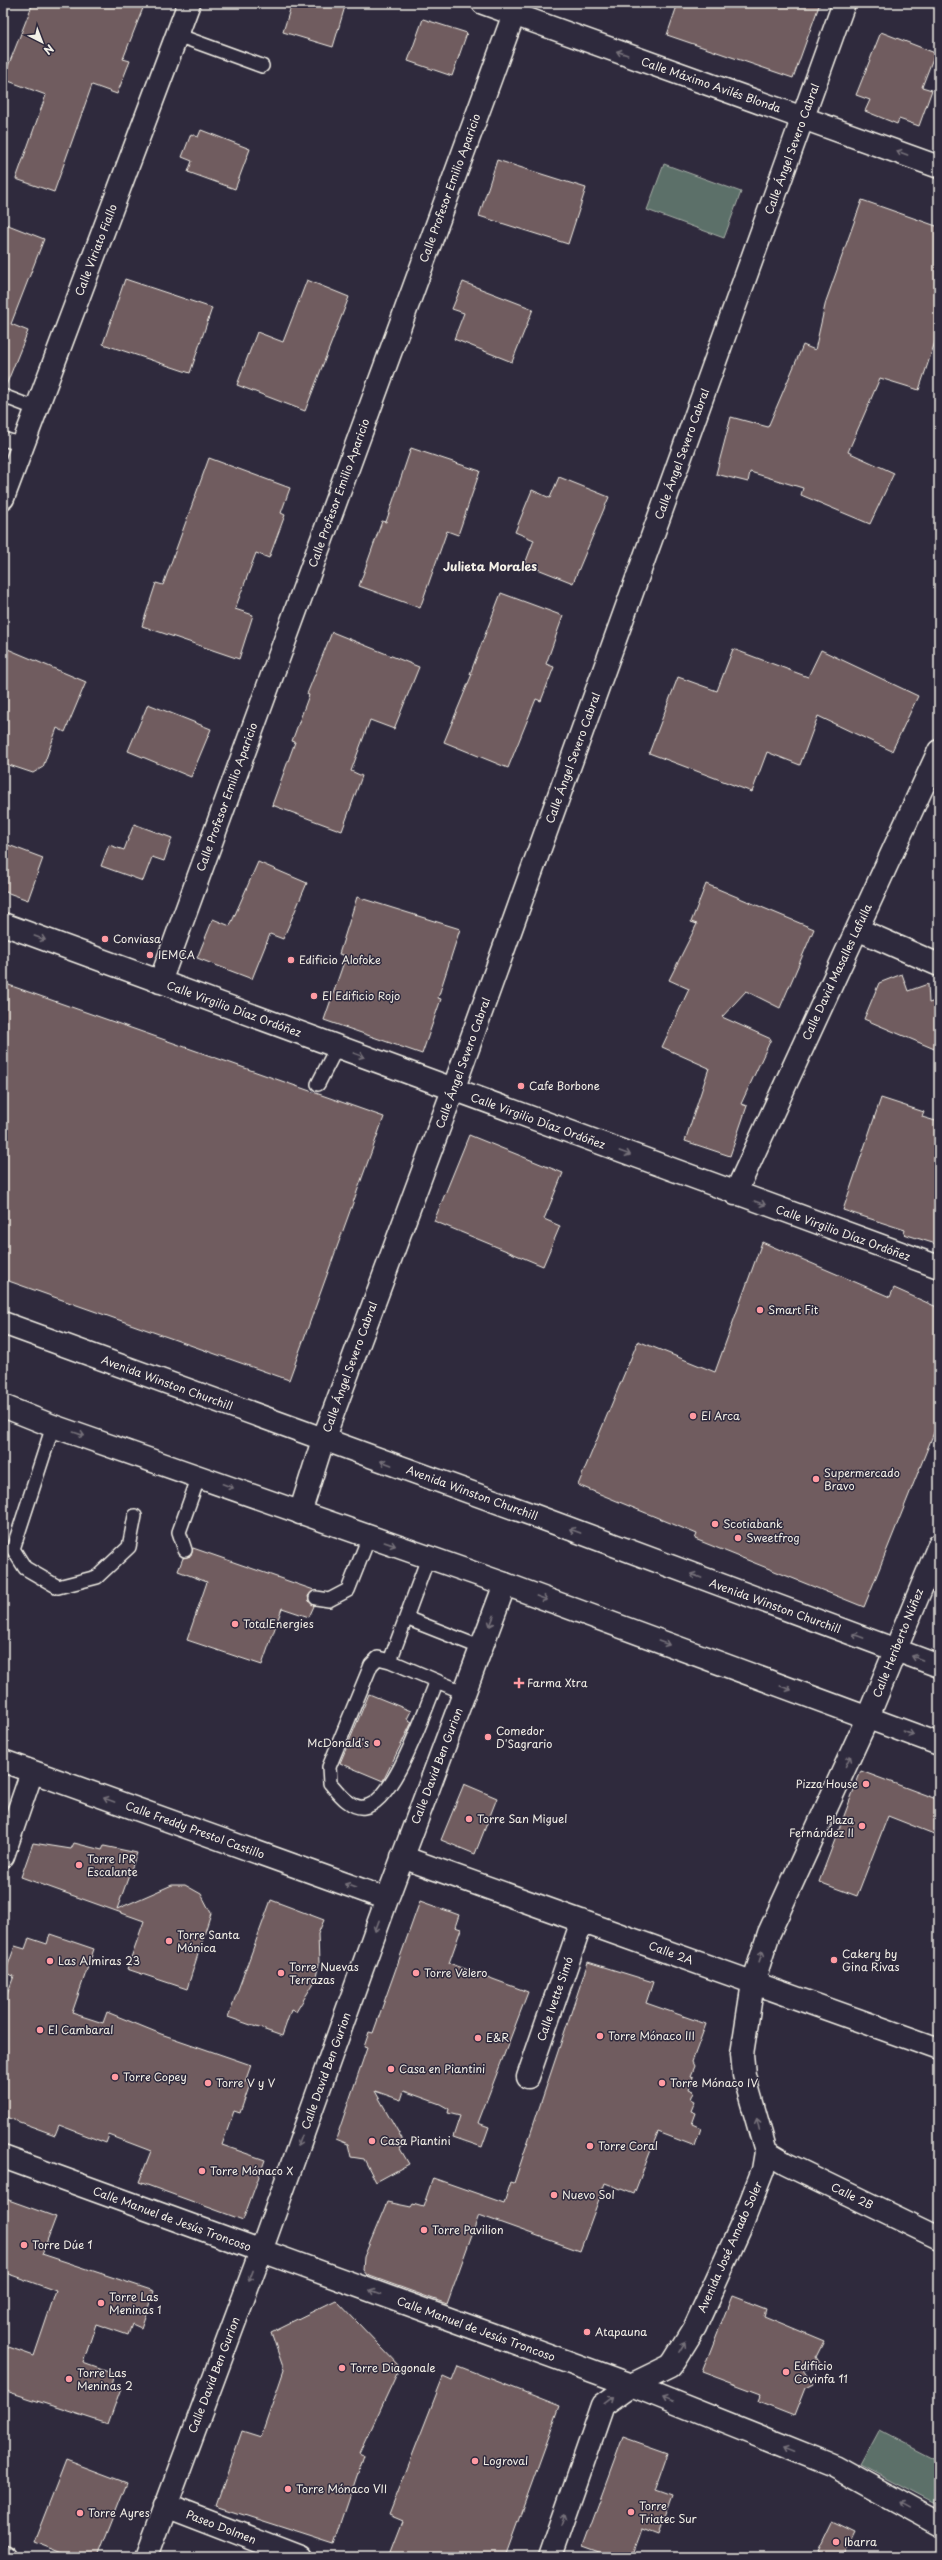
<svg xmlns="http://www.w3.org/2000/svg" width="942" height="2560" viewBox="0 0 942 2560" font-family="'Playpen Sans',sans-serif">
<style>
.pitch{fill:#5b6f69;stroke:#a8b0a8}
.building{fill:#705b5f;stroke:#f4f1e8}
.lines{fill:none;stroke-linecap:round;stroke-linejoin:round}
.service-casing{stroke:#f4f1e8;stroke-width:16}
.minor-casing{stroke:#f4f1e8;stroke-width:25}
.primary-casing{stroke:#f4f1e8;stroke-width:25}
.service{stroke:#2f2a3d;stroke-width:13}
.minor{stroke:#2f2a3d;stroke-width:22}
.primary{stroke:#2f2a3d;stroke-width:22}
.oneway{stroke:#747079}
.poi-dot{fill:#ff9aa2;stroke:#2f2a3d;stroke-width:1.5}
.labels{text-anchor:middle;stroke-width:3;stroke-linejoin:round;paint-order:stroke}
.street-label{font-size:11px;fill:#f4f1e8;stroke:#2f2a3d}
.poi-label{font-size:11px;fill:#f4f1e8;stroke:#2f2a3d;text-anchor:start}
.neighbourhood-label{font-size:12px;font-weight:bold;fill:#f4f1e8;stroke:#2f2a3d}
</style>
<rect width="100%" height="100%" fill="#2f2a3d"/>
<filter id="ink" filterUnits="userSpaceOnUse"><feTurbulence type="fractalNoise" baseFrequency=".025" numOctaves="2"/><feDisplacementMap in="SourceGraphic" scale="8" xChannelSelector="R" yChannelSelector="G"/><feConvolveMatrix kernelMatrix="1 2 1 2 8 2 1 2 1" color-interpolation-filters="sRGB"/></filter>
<g filter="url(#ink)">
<path class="pitch" d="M664 164 741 192 724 238 647 210Z
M879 2430 939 2461V2496L935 2504 860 2465Z"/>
<path class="building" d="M33 3H145L123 59 130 61 117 94 92 85 54 192 16 179 46 95 3 79Z
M292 3H346L333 47 283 32Z
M678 3H820L793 78 667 35Z
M423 19 467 33 452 76 408 61Z
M881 32 935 53 922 87 932 90 919 126 899 119 897 124 865 111 870 100 856 95Z
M201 130 250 149 235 189 188 172 192 161 182 157 191 134 198 137Z
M497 160 586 188 568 244 479 216Z
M862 200 939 227V330L919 390 880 378 848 452 894 473 870 524 801 495 803 488 750 472 748 482 716 474 731 417 768 427 803 345 815 350 826 301Z
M3 223 44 239 11 324 28 331 5 388Z
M125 279 212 308 190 373 103 344Z
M307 280 349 297 305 411 237 385 257 332 283 342Z
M463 282 533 309 512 362 454 339 464 313 452 309Z
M411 448 480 471 458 535 447 531 420 608 359 586 382 521 386 522Z
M209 458 290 488 281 513 285 515 269 558 256 553 235 609 253 615 239 659 142 626 156 583 163 585Z
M559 477 609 497 573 583 525 564 534 540 515 532 532 490 550 498Z
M501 593 563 616 546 664 554 667 541 701 536 699 508 768 444 742 472 674H470Z
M332 632 419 667 394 729 370 720 351 771 362 776 342 831 272 805 295 742 292 741 309 695 307 694Z
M3 647 86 682 65 732 57 728 43 767 33 773 3 763Z
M733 649 808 677 821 650 918 696 892 751 818 716 800 765 767 752 752 792 649 753 678 677 717 691Z
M148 704 211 729 191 777 128 751Z
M134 824 172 838 164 861 152 857 143 881 101 866 109 845 124 850Z
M3 843 43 858 28 900 3 891Z
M258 862 307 883 283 939 270 934 252 979 197 958 213 919 230 926Z
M706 884 814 929 780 1008 746 991 722 1017 771 1039 741 1104 747 1106 730 1156 685 1141 709 1068 662 1047 689 989 669 980 697 924 691 922Z
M357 897 460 929 438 998 441 999 422 1054 324 1020 346 956 339 954Z
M902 974 908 991 928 984 929 1003 939 1000V1051L864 1019 879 983Z
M3 983 384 1117 289 1380 3 1279Z
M881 1098 924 1112 922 1117 939 1122V1245L904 1234 905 1230 843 1210Z
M469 1135 563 1173 544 1219 560 1226 543 1266 434 1221Z
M762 1242 890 1297 894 1288 939 1308V1420L864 1607 695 1539 697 1534 578 1485 638 1341 715 1372Z
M193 1548 314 1590 308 1596 309 1601 314 1606 309 1617 282 1608 262 1665 187 1640 207 1582 178 1571 183 1558 191 1556Z
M369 1694 411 1711 407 1719 412 1722 383 1781 340 1763Z
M861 1771 939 1800V1836L888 1816 857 1896 819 1882Z
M464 1784 497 1798 475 1854 441 1840Z
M33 1843 71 1849 74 1843 102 1850 104 1846 137 1853 117 1909 172 1885H185L201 1894 211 1913 187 1989 127 1969 144 1921 21 1877Z
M271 1900 324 1920 318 1934 319 1964 315 1981 296 2012 291 2010 282 2036 228 2017Z
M420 1901 459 1915 455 1927 461 1929 449 1963 528 1992 478 2123 489 2127 482 2147 453 2137 460 2116 448 2113 449 2109 440 2104 404 2091 401 2100 375 2091 405 2144 399 2147 409 2164 376 2182 364 2159 351 2157 348 2144 336 2139 367 2048 364 2047 369 2032 373 2033Z
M50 1934 94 1949 72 2013 103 2023 107 2012 161 2034 251 2065 245 2082 250 2084 240 2113 234 2111 222 2145 265 2160 243 2220 139 2182 151 2151 109 2135 106 2143 59 2125 55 2135 3 2116V2005L14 1976 5 1973 15 1946 25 1949 29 1938 47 1944Z
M588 1962 653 1982 646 2003 706 2024 692 2062 694 2066 690 2076 693 2077 689 2089 694 2091 691 2099 695 2101 691 2111 696 2113 692 2124 701 2128 695 2146 658 2132 634 2194 605 2183 580 2251 479 2215 447 2304 367 2275 363 2270 364 2257 387 2202 411 2207 413 2204 423 2207 433 2178 504 2203 511 2182 514 2183Z
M3 2198 56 2217 42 2254 154 2291 141 2328 132 2324 128 2335 96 2324 83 2363 114 2374 111 2385 121 2388 108 2424 3 2390V2345L34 2356 56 2291 3 2272Z
M732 2296 766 2309 764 2316 824 2341 816 2357 822 2366 803 2370 813 2384 805 2388 794 2416 758 2402 761 2394 702 2372Z
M336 2300 400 2367 360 2453 364 2455 334 2544 216 2506 242 2431 261 2437 284 2370 271 2332Z
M458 2366 560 2406 505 2557H389L403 2521 389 2515 443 2377 452 2381Z
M623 2437 668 2453 655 2490 672 2496 658 2535 642 2529 632 2557H614L583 2546Z
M66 2460 127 2483 98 2557H72L34 2542Z
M832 2521 855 2532 843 2557H826L817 2552Z"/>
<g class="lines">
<g class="service-casing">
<path id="service" d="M177 35 262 66
M3 396 37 409
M3 439 23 445
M318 1084 337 1047
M53 1426 13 1549 25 1568 58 1587 97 1577 129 1547 135 1516
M185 1550 179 1532 199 1476
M428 1558 390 1661 465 1693
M316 1598 329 1600 348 1590 369 1537
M406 1618 482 1648
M390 1661 378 1658 371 1665 329 1767 330 1783C338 1792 350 1809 364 1807 395 1803 425 1708 437 1681"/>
</g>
<g class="minor-casing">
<path id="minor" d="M483 3 939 167
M3 498 189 3
M3 924 939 1267
M857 929 939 965
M160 982 518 3
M735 1194 939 751
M300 1513 323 1440 453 1090 844 3
M3 1761 387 1899
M3 1856 32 1772
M402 1857 939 2049
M528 2077 582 1921
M766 2152 786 2164 939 2238
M3 2157 631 2385 834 2466 939 2524
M165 2505 300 2557
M3 2556 5 2557
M147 2557 261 2251 387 1899 505 1584
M550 2557 603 2405 631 2385 670 2366 674 2361 695 2327 742 2224 763 2170 766 2152 744 2075 742 2054 753 1983 769 1933 867 1719 939 1545"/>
</g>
<g class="primary-casing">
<path id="primary" d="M3 1323 533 1515 939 1666
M3 1406 53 1426 505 1584 939 1744"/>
</g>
<use href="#service" class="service"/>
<use href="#minor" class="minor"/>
<use href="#primary" class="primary"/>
</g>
<defs><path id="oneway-shaft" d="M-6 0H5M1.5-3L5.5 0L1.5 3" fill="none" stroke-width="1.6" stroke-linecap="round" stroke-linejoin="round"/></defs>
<g class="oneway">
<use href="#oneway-shaft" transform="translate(622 53) rotate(-161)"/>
<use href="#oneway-shaft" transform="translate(902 153) rotate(-160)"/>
<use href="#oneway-shaft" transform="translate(40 938) rotate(20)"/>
<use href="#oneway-shaft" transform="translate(359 1055) rotate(20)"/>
<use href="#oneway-shaft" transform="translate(625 1153) rotate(20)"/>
<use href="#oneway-shaft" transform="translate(760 1203) rotate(20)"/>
<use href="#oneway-shaft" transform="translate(79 1434) rotate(19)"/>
<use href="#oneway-shaft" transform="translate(386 1463) rotate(-160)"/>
<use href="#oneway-shaft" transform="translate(228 1486) rotate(21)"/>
<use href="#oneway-shaft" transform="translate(575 1531) rotate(-160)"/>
<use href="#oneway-shaft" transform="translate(390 1544) rotate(19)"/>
<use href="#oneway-shaft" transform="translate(696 1576) rotate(-160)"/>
<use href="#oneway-shaft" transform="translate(542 1598) rotate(20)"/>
<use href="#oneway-shaft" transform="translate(492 1621) rotate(111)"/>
<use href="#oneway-shaft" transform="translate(858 1636) rotate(-160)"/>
<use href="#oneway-shaft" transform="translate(664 1643) rotate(20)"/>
<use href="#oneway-shaft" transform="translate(917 1658) rotate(-160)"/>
<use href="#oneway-shaft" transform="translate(786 1688) rotate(20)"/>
<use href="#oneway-shaft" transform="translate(908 1733) rotate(19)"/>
<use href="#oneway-shaft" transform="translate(848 1761) rotate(-65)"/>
<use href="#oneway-shaft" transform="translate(109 1800) rotate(-160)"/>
<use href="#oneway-shaft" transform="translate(350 1886) rotate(-160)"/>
<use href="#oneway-shaft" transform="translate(377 1926) rotate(110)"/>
<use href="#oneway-shaft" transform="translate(761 1956) rotate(-72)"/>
<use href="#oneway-shaft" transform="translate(758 2124) rotate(-103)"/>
<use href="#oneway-shaft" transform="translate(300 2141) rotate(110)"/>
<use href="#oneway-shaft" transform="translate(251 2276) rotate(111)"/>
<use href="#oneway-shaft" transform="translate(375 2292) rotate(-160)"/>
<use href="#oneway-shaft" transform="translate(683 2347) rotate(-59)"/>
<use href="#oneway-shaft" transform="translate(609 2400) rotate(-37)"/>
<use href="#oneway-shaft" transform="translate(668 2400) rotate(-158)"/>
<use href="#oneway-shaft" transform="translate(789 2448) rotate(-158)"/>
<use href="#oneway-shaft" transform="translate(905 2505) rotate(-151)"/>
<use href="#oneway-shaft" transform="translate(563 2520) rotate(-71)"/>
</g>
</g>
<g class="poi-dot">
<circle cx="105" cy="939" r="4"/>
<circle cx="150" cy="955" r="4"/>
<circle cx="291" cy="960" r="4"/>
<circle cx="314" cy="996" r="4"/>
<circle cx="521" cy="1086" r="4"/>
<circle cx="760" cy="1310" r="4"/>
<circle cx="693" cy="1416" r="4"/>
<circle cx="816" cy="1479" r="4"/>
<circle cx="715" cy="1524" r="4"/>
<circle cx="738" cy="1538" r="4"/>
<circle cx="235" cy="1624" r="4"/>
<path d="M517 1677h4v4h4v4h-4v4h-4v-4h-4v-4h4z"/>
<circle cx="488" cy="1737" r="4"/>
<circle cx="377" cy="1743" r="4"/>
<circle cx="866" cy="1784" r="4"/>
<circle cx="469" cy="1819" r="4"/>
<circle cx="862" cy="1826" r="4"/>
<circle cx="79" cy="1865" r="4"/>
<circle cx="169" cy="1941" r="4"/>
<circle cx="834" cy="1960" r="4"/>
<circle cx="50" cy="1961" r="4"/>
<circle cx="281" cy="1973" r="4"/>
<circle cx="416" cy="1973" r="4"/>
<circle cx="40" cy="2030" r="4"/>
<circle cx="600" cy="2036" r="4"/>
<circle cx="478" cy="2038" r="4"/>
<circle cx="391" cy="2069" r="4"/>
<circle cx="115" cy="2077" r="4"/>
<circle cx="208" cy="2083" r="4"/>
<circle cx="662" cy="2083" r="4"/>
<circle cx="372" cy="2141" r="4"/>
<circle cx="590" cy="2146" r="4"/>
<circle cx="202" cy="2171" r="4"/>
<circle cx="554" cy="2195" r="4"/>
<circle cx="424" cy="2230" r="4"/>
<circle cx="24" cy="2245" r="4"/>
<circle cx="101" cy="2303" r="4"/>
<circle cx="587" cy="2332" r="4"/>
<circle cx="342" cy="2368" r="4"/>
<circle cx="786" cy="2372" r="4"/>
<circle cx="69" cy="2379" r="4"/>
<circle cx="475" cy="2461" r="4"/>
<circle cx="288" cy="2489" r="4"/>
<circle cx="631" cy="2512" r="4"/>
<circle cx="80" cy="2513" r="4"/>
<circle cx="836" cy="2542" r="4"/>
</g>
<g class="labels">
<g class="street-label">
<text transform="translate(711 85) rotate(19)" y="4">Calle Máximo Avilés Blonda</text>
<text transform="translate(792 149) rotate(-70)" y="4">Calle Ángel Severo Cabral</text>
<text transform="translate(450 188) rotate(-70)" y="4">Calle Profesor Emilio Aparicio</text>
<text transform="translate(96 250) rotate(-69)" y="4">Calle Viriato Fiallo</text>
<text transform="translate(682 454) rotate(-70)" y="4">Calle Ángel Severo Cabral</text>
<text transform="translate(339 493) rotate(-70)" y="4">Calle Profesor Emilio Aparicio</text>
<text transform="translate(573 758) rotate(-70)" y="4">Calle Ángel Severo Cabral</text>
<text transform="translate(227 797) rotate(-70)" y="4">Calle Profesor Emilio Aparicio</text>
<text transform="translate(837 972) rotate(-65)" y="4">Calle David Masalles Lafulla</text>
<text transform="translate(234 1009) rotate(20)" y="4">Calle Virgilio Díaz Ordóñez</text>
<text transform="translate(463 1063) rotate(-70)" y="4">Calle Ángel Severo Cabral</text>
<text transform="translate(538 1121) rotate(20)" y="4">Calle Virgilio Díaz Ordóñez</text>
<text transform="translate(843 1233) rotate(20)" y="4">Calle Virgilio Díaz Ordóñez</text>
<text transform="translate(350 1367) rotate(-70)" y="4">Calle Ángel Severo Cabral</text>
<text transform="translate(167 1383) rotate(20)" y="4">Avenida Winston Churchill</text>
<text transform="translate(472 1493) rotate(20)" y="4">Avenida Winston Churchill</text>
<text transform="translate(775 1606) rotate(20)" y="4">Avenida Winston Churchill</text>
<text transform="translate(898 1643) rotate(-68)" y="4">Calle Heriberto Núñez</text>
<text transform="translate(437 1766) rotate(-69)" y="4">Calle David Ben Gurion</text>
<text transform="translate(195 1830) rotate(20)" y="4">Calle Freddy Prestol Castillo</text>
<text transform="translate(671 1953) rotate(20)" y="4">Calle 2A</text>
<text transform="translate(555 1999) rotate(-71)" y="4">Calle Ivette Simó</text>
<text transform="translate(326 2071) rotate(-70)" y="4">Calle David Ben Gurion</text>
<text transform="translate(852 2196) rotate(26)" y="4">Calle 2B</text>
<text transform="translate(172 2219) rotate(20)" y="4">Calle Manuel de Jesús Troncoso</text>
<text transform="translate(730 2247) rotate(-66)" y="4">Avenida José Amado Soler</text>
<text transform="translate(476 2329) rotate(20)" y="4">Calle Manuel de Jesús Troncoso</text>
<text transform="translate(214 2375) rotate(-69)" y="4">Calle David Ben Gurion</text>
<text transform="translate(221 2527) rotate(21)" y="4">Paseo Dolmen</text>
</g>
<g class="poi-label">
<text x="113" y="943">Conviasa</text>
<text x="158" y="959">IEMCA</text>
<text x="299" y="964">Edificio Alofoke</text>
<text x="322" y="1000">El Edificio Rojo</text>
<text x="529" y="1090">Cafe Borbone</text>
<text x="768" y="1314">Smart Fit</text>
<text x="701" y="1420">El Arca</text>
<text x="824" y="1477">Supermercado<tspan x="824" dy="13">Bravo</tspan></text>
<text x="723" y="1528">Scotiabank</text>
<text x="746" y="1542">Sweetfrog</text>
<text x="243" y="1628">TotalEnergies</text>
<text x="527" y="1687">Farma Xtra</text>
<text x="496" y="1735">Comedor<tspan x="496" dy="13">D'Sagrario</tspan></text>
<text x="369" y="1747" text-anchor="end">McDonald's</text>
<text x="858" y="1788" text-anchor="end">Pizza House</text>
<text x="477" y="1823">Torre San Miguel</text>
<text x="854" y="1824" text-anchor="end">Plaza<tspan x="854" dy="13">Fernández II</tspan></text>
<text x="87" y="1863">Torre IPR<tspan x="87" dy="13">Escalante</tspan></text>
<text x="177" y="1939">Torre Santa<tspan x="177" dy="13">Mónica</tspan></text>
<text x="842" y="1958">Cakery by<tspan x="842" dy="13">Gina Rivas</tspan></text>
<text x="58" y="1965">Las Almiras 23</text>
<text x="289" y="1971">Torre Nuevas<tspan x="289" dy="13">Terrazas</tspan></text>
<text x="424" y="1977">Torre Velero</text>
<text x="48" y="2034">El Cambaral</text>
<text x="608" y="2040">Torre Mónaco III</text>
<text x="486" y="2042">E&amp;R</text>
<text x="399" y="2073">Casa en Piantini</text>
<text x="123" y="2081">Torre Copey</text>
<text x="216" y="2087">Torre V y V</text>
<text x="670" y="2087">Torre Mónaco IV</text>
<text x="380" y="2145">Casa Piantini</text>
<text x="598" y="2150">Torre Coral</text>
<text x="210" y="2175">Torre Mónaco X</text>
<text x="562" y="2199">Nuevo Sol</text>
<text x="432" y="2234">Torre Pavilion</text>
<text x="32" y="2249">Torre Dúe 1</text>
<text x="109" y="2301">Torre Las<tspan x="109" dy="13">Meninas 1</tspan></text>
<text x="595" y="2336">Atapauna</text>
<text x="794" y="2370">Edificio<tspan x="794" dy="13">Covinfa 11</tspan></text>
<text x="350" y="2372">Torre Diagonale</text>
<text x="77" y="2377">Torre Las<tspan x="77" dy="13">Meninas 2</tspan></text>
<text x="483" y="2465">Logroval</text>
<text x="296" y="2493">Torre Mónaco VII</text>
<text x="639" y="2510">Torre<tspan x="639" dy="13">Triatec Sur</tspan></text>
<text x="88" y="2517">Torre Ayres</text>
<text x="844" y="2546">Ibarra</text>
</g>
<g class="neighbourhood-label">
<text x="490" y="571">Julieta Morales</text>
</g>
</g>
<rect width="942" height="2560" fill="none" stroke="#2f2a3d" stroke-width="16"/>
<rect x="8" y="8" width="926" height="2544" fill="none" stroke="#f4f1e8" stroke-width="1.5" filter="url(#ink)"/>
<g transform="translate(42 42) rotate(138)" stroke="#2f2a3d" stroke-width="3" paint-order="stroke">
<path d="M0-3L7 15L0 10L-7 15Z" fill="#f4f1e8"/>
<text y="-6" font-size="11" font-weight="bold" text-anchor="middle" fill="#f4f1e8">N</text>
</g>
</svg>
